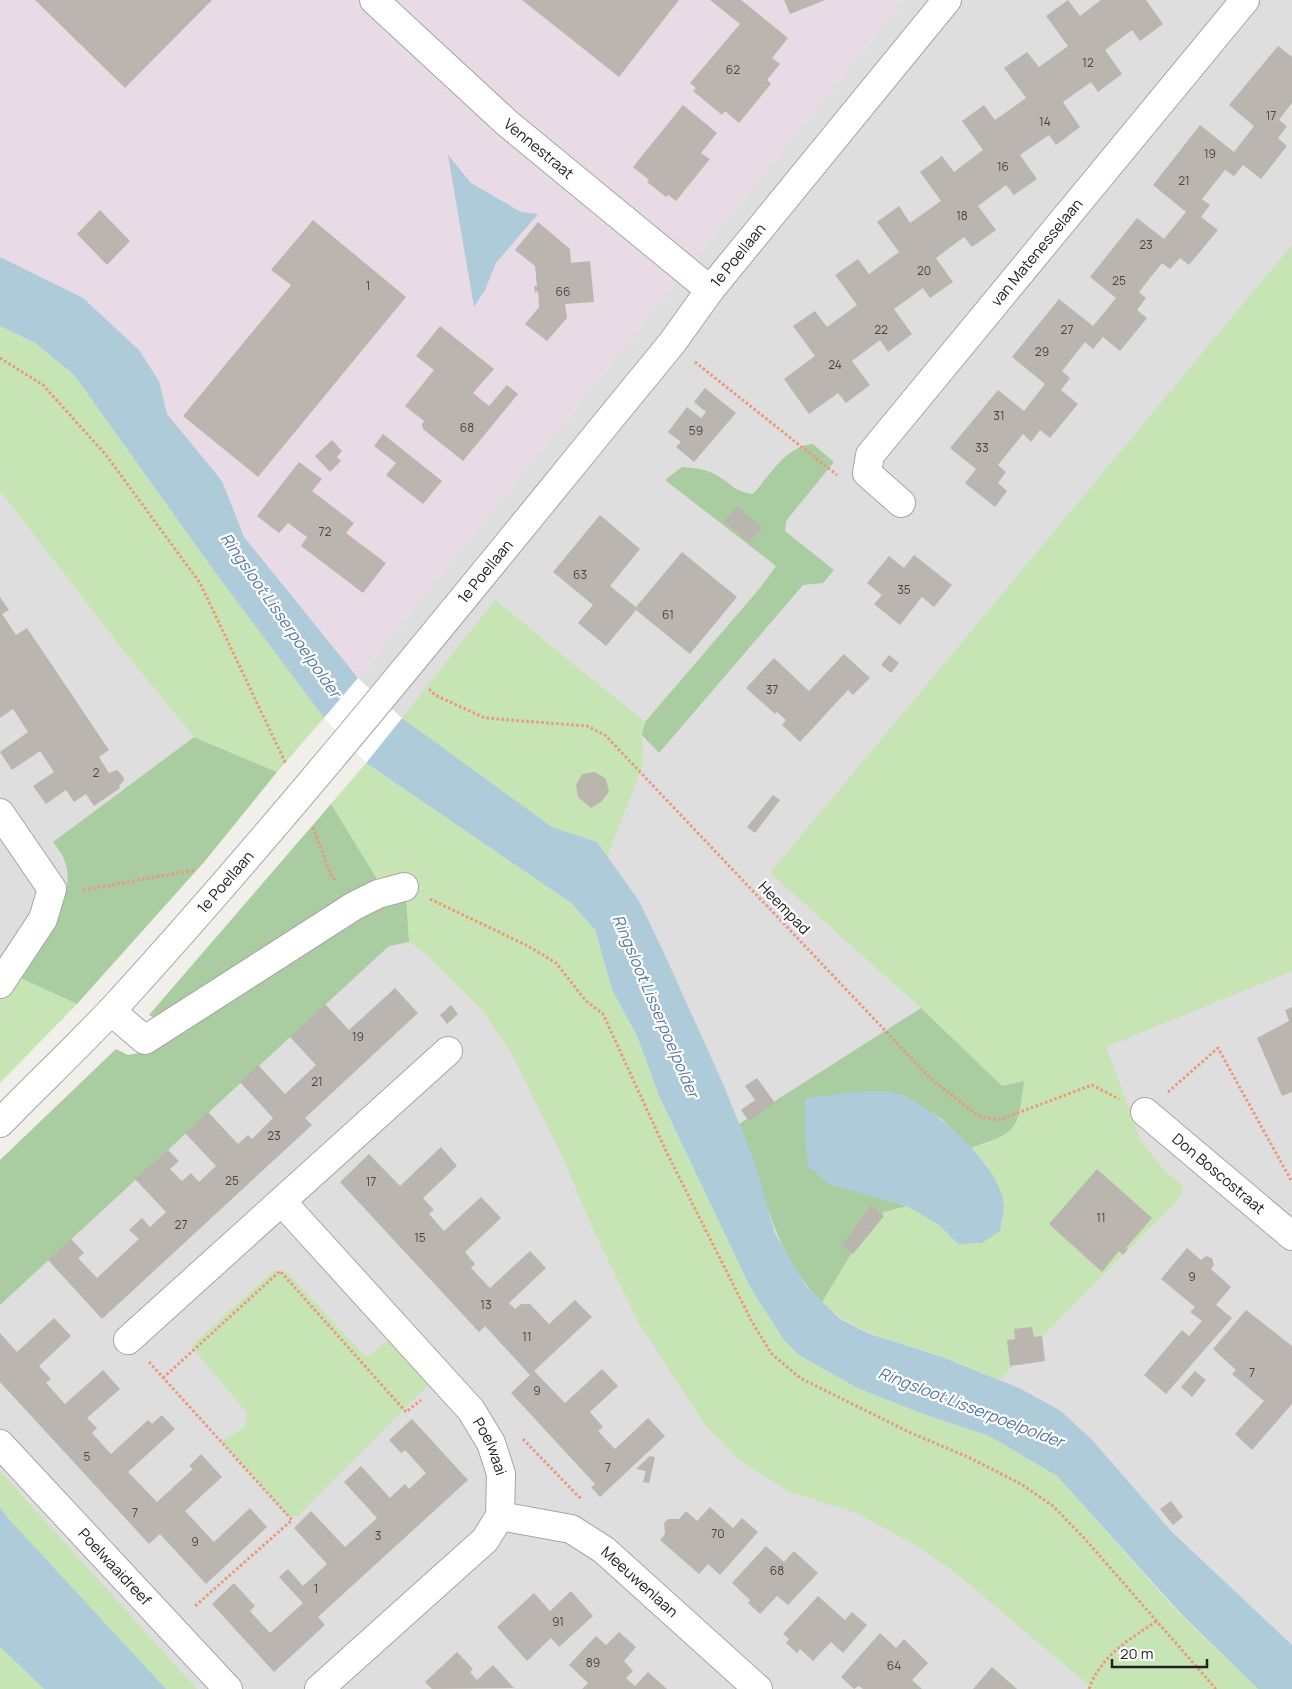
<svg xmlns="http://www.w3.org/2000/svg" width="1292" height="1689" viewBox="0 0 1292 1689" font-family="Manrope,sans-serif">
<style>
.residential{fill:#dfdede}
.industrial{fill:#e9dbe5}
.grass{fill:#c7e5b4}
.forest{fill:#a9cca1}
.water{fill:#aecbda}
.pier{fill:#fff}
.building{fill:#bab5ae}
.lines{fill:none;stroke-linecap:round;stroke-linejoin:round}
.minor-casing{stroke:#a5a5a5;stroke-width:30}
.path{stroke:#ee957c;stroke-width:3;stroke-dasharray:2.5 2.5;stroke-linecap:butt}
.minor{stroke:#fff;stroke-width:28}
.labels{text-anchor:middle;stroke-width:4.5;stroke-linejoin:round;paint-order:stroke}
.number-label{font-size:12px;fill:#474644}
.street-label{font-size:15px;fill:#212121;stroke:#fff}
.water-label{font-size:16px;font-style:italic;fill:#5576a9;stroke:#fff}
</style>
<rect width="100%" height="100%" fill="#f1efe9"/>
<path class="residential" d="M904 0H1292V1678L1080 1465 786 1323 607 920 358 678Z
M0 491 132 662 194 737 53 842 65 861 68 883 63 908 0 997Z
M412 899 523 1019 740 1420 1137 1689H104L0 1589V1234Z"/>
<path class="industrial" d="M0 0H904L358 678 340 687 0 257Z"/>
<path class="grass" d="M1292 245V971L1106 1047 1141 1141 1164 1170 1184 1187 1177 1201 999 1380C981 1372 962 1364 943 1357 895 1339 861 1338 822 1302L864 1233 884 1212 907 1206 939 1225 958 1244 988 1166 971 1148 990 1143 1019 1118 1024 1081 1002 1086 921 1008 770 873Z
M0 326 35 343 74 375 214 571 324 718 277 772 194 737 132 662 0 491Z
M495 600 645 722 642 735 643 765 607 856 597 842 552 827 402 718Z
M366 763 571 903 595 930 612 990 637 1036 659 1096 750 1287 799 1355 857 1388 923 1414 989 1436 1057 1476 1180 1614 1258 1689H1093L957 1574 917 1546 857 1513 790 1492 739 1460 705 1425 638 1322 591 1225 563 1158 512 1054 481 1009 421 950 409 942 406 897 402 877 376 878 331 804Z
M16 976 77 1004 0 1083V997Z
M273 1271 287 1272 362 1353 368 1357 395 1334 435 1378 298 1516 289 1517 222 1441 246 1426 247 1413 191 1346Z
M0 1471 197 1689H166L7 1517 0 1507Z
M0 1647 44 1689H0Z"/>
<path class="forest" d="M813 444 834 462 786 521 785 531 834 570 823 583 803 585 659 753 642 735 645 722 760 588 776 566 665 480 682 467C695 468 707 469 718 476 733 485 735 492 753 494 770 475 786 446 813 444Z
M194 737 277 772 205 861 77 1004 16 976C38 944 78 904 65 862 63 855 57 848 53 842Z
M331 804 377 879 158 1020 149 1015Z
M406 896 409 942 389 946 0 1305V1160L116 1049 128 1055 144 1052 382 902Z
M921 1008 1002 1086 1024 1081C1018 1130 1018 1132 971 1148L942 1119 900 1094 805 1099 830 1184 907 1206 884 1212 864 1233 822 1302C772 1255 764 1184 739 1124Z"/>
<path class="water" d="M448 155 471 183 521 212 538 214 496 263 485 290 474 307Z
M0 257 83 298 139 350 159 381 167 414 222 481 244 537 358 678 402 718 552 827 597 842 639 901 664 953 724 1086 754 1161 775 1233 805 1285 840 1319 867 1333 942 1357 1021 1389 1061 1411 1093 1441 1172 1532 1292 1645V1689H1258L1181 1614 1057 1476 989 1436 923 1414 857 1388 799 1355 784 1340 750 1287 659 1096 637 1036 612 990 595 930 571 903 366 763 324 718 214 571 74 375 35 343 0 326Z
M850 1092C866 1092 885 1089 900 1094 933 1106 1002 1167 1004 1205 1004 1213 1001 1223 1000 1231L982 1243 958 1244 939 1225 907 1206 829 1184 808 1166 805 1132V1099Z
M0 1507 7 1517 166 1689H44L0 1647Z"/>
<path class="pier" d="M358 678 402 718 366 763 324 718Z"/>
<path class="building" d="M35 0H212L125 88Z
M522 0H679L619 77Z
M710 0H741L788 38 772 58 780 64 767 80 771 84 739 123 725 111 722 115 693 91 696 88 690 83 740 24Z
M784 0H825L790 14Z
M1068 0 1080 16 1101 0H1146L1163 24 1140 41 1132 30 1105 50 1122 74 1098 92 1091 82 1063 102 1080 127 1056 145 1049 135 1020 155 1037 179 1014 195 1006 185 978 206 996 230 972 247 964 237 936 258 953 282 930 298 923 288 894 309 912 334 888 352 880 340 852 361 870 385 846 403 838 393 809 414 784 379 815 356 793 326 815 311 827 327 857 305 835 275 858 259 869 274 899 252 877 222 899 206 910 223 941 201 920 172 942 156 954 172 983 150 962 121 984 105 995 120 1026 98 1004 68 1027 52 1039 67 1068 46 1046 16Z
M1278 46 1292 57V103L1279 120 1287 126 1278 138 1287 146 1261 179 1243 165 1234 176 1225 170 1202 199 1210 205 1201 217 1218 230 1189 265 1180 258 1170 269 1162 263 1150 278 1139 292 1146 298 1137 310 1147 318 1120 351 1103 337 1093 349 1085 342 1062 371 1070 378 1061 390 1078 404 1050 438 1040 430 1031 442 1023 434 998 465 1006 472 998 483 1007 491 995 507 965 483 976 469 950 448 998 390 1024 411 1045 384 1012 357 1059 299 1093 326 1116 298 1090 277 1137 218 1164 239 1186 212 1153 185 1200 125 1234 152 1254 126 1229 105Z
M683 105 717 133 701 153 710 159 676 201 668 195 666 197 647 182 649 180 633 167Z
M100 210 130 241 107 265 77 234Z
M313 220 406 297 258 477 183 416 291 285 271 270Z
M538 222 570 249 571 263 590 261 594 302 565 304 567 318 547 341 525 324 539 307 538 291 535 292 534 286H537L535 266 515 250Z
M440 326 494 369 473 393 489 406 507 385 518 394 463 461 423 429 422 424 424 421 405 406 434 370 416 356Z
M705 388 736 413 694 462 676 447 681 442 668 432 687 407 701 418 706 412 694 402Z
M383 434 442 481 423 504 386 475 396 463 374 446Z
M332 440 342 451 337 457 341 461 330 472 315 456Z
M299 462 322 479 312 491 354 523 346 533 386 563 363 593 301 546 307 537 288 523 279 533 257 516Z
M737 506 762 528 749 543 724 521Z
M600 515 640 549 610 586 636 607 682 552 737 597 690 654 636 610 606 646 578 623 593 605 553 572Z
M914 555 952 585 934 607 922 597 900 625 874 604 882 595 867 583 889 556 904 568Z
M0 597 9 610 2 614 16 635 27 628 109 750 99 757 109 773 117 770 123 776 124 780 119 786 120 788 94 806 86 794 74 802 66 790 46 804 33 786 54 772 40 751 12 770 0 752 28 732 13 709 0 718Z
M844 654 870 678 853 695 848 690 800 742 782 725 786 720 777 712 775 714 746 688 774 658 809 691Z
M889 655 899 663 891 673 881 665Z
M595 772 606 779 609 792 601 802 591 808 578 797 576 785 582 774Z
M773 795 780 800 755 833 747 827Z
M395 988 418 1013 305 1118 312 1125 102 1319 48 1260 71 1239 84 1253 78 1258 97 1278 139 1239 129 1230 142 1218 150 1227 166 1212 135 1179 168 1150 179 1161 170 1169 182 1181 191 1173 199 1182 216 1166 185 1133 208 1112 238 1144 248 1135 252 1139 273 1118 240 1082 258 1065 285 1094 316 1065 290 1037 325 1004 349 1030Z
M451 1005 458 1014 447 1024 440 1015Z
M1292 1007V1092L1282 1096 1257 1038 1289 1021 1285 1010Z
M757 1078 775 1103 749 1121 741 1110 755 1100 745 1086Z
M441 1147 457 1166 423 1198 434 1210 429 1214 444 1231 481 1197 501 1218 465 1252 475 1264 471 1268 490 1288 530 1251 546 1268 509 1303 515 1309 521 1304H530L549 1324 575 1300 592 1317 534 1371 565 1403 602 1369 618 1386 590 1412 603 1427 598 1431 615 1449 648 1418 665 1436 600 1497 591 1487 595 1484 511 1393 530 1375 485 1326 479 1332 340 1182 369 1154 400 1186Z
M1097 1169 1152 1218 1126 1248 1128 1249 1123 1255 1119 1251 1102 1272 1049 1224Z
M871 1205 884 1216 853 1254 842 1246Z
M1187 1248 1201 1260 1206 1256 1212 1258 1214 1265 1211 1269 1231 1287 1216 1305 1232 1318 1166 1394 1144 1375 1182 1330 1189 1336 1202 1321 1190 1312 1195 1307 1161 1279Z
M1246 1310 1292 1346V1404L1252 1450 1235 1434 1264 1401 1232 1374 1236 1370 1213 1349Z
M54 1318 71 1336 39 1366 51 1379 46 1383 65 1404 103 1370 120 1389 87 1418 97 1428 92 1433 111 1454 148 1420 152 1424 162 1415 175 1429 128 1472 157 1502 193 1469 189 1466 201 1454 222 1477 185 1511 214 1542 250 1508 267 1527 206 1584 160 1534 149 1544 0 1382V1333L17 1352Z
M1032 1327 1034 1337 1042 1336 1045 1361 1010 1366 1007 1340 1015 1339 1014 1329Z
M1195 1371 1206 1380 1192 1397 1181 1387Z
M412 1419 468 1480 318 1617 325 1625 274 1672 212 1604 234 1583 255 1606 250 1611 270 1633 303 1603 279 1577 288 1569 303 1586 327 1564 294 1528 311 1511 345 1547 377 1518 344 1482 361 1466 390 1498 405 1484 409 1489 426 1473 405 1450 401 1453 389 1440Z
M650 1456 655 1457 649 1483 643 1482 646 1471 636 1469Z
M1171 1501 1183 1517 1173 1525 1160 1509Z
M710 1507 733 1528 742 1518 758 1532 720 1575 708 1564 699 1574 660 1540 665 1534 664 1523 668 1519H679L686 1511 697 1521Z
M766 1546 784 1562 794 1551 818 1573 788 1605 777 1596 760 1614 748 1603 750 1600 732 1583Z
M571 1591 593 1616 559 1647 551 1638 527 1661 497 1627 534 1593 550 1611Z
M818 1596 845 1620 852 1612 867 1625 843 1653 831 1642 813 1661 800 1649 797 1653 786 1643 789 1639 783 1634Z
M619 1632 636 1647 624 1661 633 1671 626 1678 635 1686 648 1672 667 1689H582L588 1683 569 1665 596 1636 606 1645Z
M880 1633 896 1648 904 1639 928 1663 912 1680 922 1689H863L859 1686 854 1689 841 1677Z
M457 1652 473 1669 470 1672 477 1680 493 1665 514 1688 432 1689 425 1682Z
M992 1667 1017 1689H973Z"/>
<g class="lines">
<g class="minor-casing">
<g id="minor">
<path id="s1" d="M374 0 507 123 710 290"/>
<path id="s2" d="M901 503 867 473 870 455 1245 0"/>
<path d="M0 813 52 889 43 919 0 984"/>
<path d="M111 1011 145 1040 354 906 378 894 404 887"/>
<path id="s3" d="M1145 1112 1292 1236"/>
<path id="s4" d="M0 1123C37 1085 76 1048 113 1009 308 795 488 567 672 343L710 290 947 0"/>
<path id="s5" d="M283 1203 471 1410 491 1443 501 1474 500 1516 485 1540 319 1689"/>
<path d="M128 1340 448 1051"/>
<path id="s6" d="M0 1444 228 1689"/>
<path id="s7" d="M500 1516 571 1529 604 1550 758 1689"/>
</g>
</g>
<path class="path" d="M0 358 43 385 106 455 200 583 286 764
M695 362 837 475
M429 689 435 695 485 718 587 726 605 735 931 1079 979 1116 999 1120 1092 1085 1119 1099
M313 827 331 875 336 881
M83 890 195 870
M430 899 528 946 556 963 586 1001 603 1014 665 1149 752 1322 771 1353 800 1378 911 1433 968 1457 1021 1484 1053 1506 1085 1539 1216 1689
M1168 1092 1218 1048 1292 1182
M149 1362 292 1520 194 1607
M163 1378 280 1271 406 1412 421 1400
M523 1439 581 1499
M1089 1689C1101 1655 1129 1640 1158 1620"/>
<use href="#minor" class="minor"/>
</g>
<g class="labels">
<g class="number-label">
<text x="1088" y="67">12</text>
<text x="733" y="74">62</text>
<text x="1271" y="120">17</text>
<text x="1045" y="126">14</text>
<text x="1210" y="158">19</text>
<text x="1003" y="171">16</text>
<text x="1184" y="185">21</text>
<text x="962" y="220">18</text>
<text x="1146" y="249">23</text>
<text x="924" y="275">20</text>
<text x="1119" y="285">25</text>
<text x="368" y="290">1</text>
<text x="563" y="296">66</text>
<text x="881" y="334">22</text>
<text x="1067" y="334">27</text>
<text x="1042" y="356">29</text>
<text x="835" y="369">24</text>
<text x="999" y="420">31</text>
<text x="467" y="432">68</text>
<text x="696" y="435">59</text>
<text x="982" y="452">33</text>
<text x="325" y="536">72</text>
<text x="580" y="579">63</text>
<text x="904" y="594">35</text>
<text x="668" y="619">61</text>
<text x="772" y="694">37</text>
<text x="96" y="777">2</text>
<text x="358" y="1041">19</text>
<text x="317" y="1086">21</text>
<text x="274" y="1140">23</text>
<text x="232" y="1185">25</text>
<text x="371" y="1186">17</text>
<text x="1101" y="1222">11</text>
<text x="181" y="1229">27</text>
<text x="420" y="1242">15</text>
<text x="1192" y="1281">9</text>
<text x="486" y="1309">13</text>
<text x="527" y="1341">11</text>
<text x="1252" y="1377">7</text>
<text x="537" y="1395">9</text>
<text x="87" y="1461">5</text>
<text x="608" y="1472">7</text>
<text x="135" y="1517">7</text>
<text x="718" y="1538">70</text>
<text x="378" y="1540">3</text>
<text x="195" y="1546">9</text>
<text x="777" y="1575">68</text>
<text x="316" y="1593">1</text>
<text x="558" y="1626">91</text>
<text x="593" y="1667">89</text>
<text x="894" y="1670">64</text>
</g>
<g class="street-label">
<text dy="5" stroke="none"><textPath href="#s1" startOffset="222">Vennestraat</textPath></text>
<text dy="5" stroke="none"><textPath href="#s2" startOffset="326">van Matenesselaan</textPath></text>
<text dy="5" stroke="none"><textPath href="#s4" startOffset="1140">1e Poellaan</textPath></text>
<text dy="5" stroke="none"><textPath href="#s4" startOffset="735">1e Poellaan</textPath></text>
<text dy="5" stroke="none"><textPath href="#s4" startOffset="330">1e Poellaan</textPath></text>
<text transform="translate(784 908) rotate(46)" y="5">Heempad</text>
<text dy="5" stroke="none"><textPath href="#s3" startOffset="96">Don Boscostraat</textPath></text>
<text dy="5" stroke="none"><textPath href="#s5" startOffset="321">Poelwaai</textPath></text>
<text dy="5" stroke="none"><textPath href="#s6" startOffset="168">Poelwaaidreef</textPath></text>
<text dy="5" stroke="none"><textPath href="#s7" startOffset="159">Meeuwenlaan</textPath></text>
</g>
<g class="water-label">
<text transform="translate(281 615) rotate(55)" y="6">Ringsloot Lisserpoelpolder</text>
<text transform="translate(656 1006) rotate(67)" y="6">Ringsloot Lisserpoelpolder</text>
<text transform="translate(971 1407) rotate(21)" y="6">Ringsloot Lisserpoelpolder</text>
</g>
</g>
<path d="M1112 1659v8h95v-8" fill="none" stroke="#212121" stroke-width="2.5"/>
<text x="1120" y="1659" font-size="15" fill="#212121" stroke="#ffffff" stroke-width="4" paint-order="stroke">20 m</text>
</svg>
